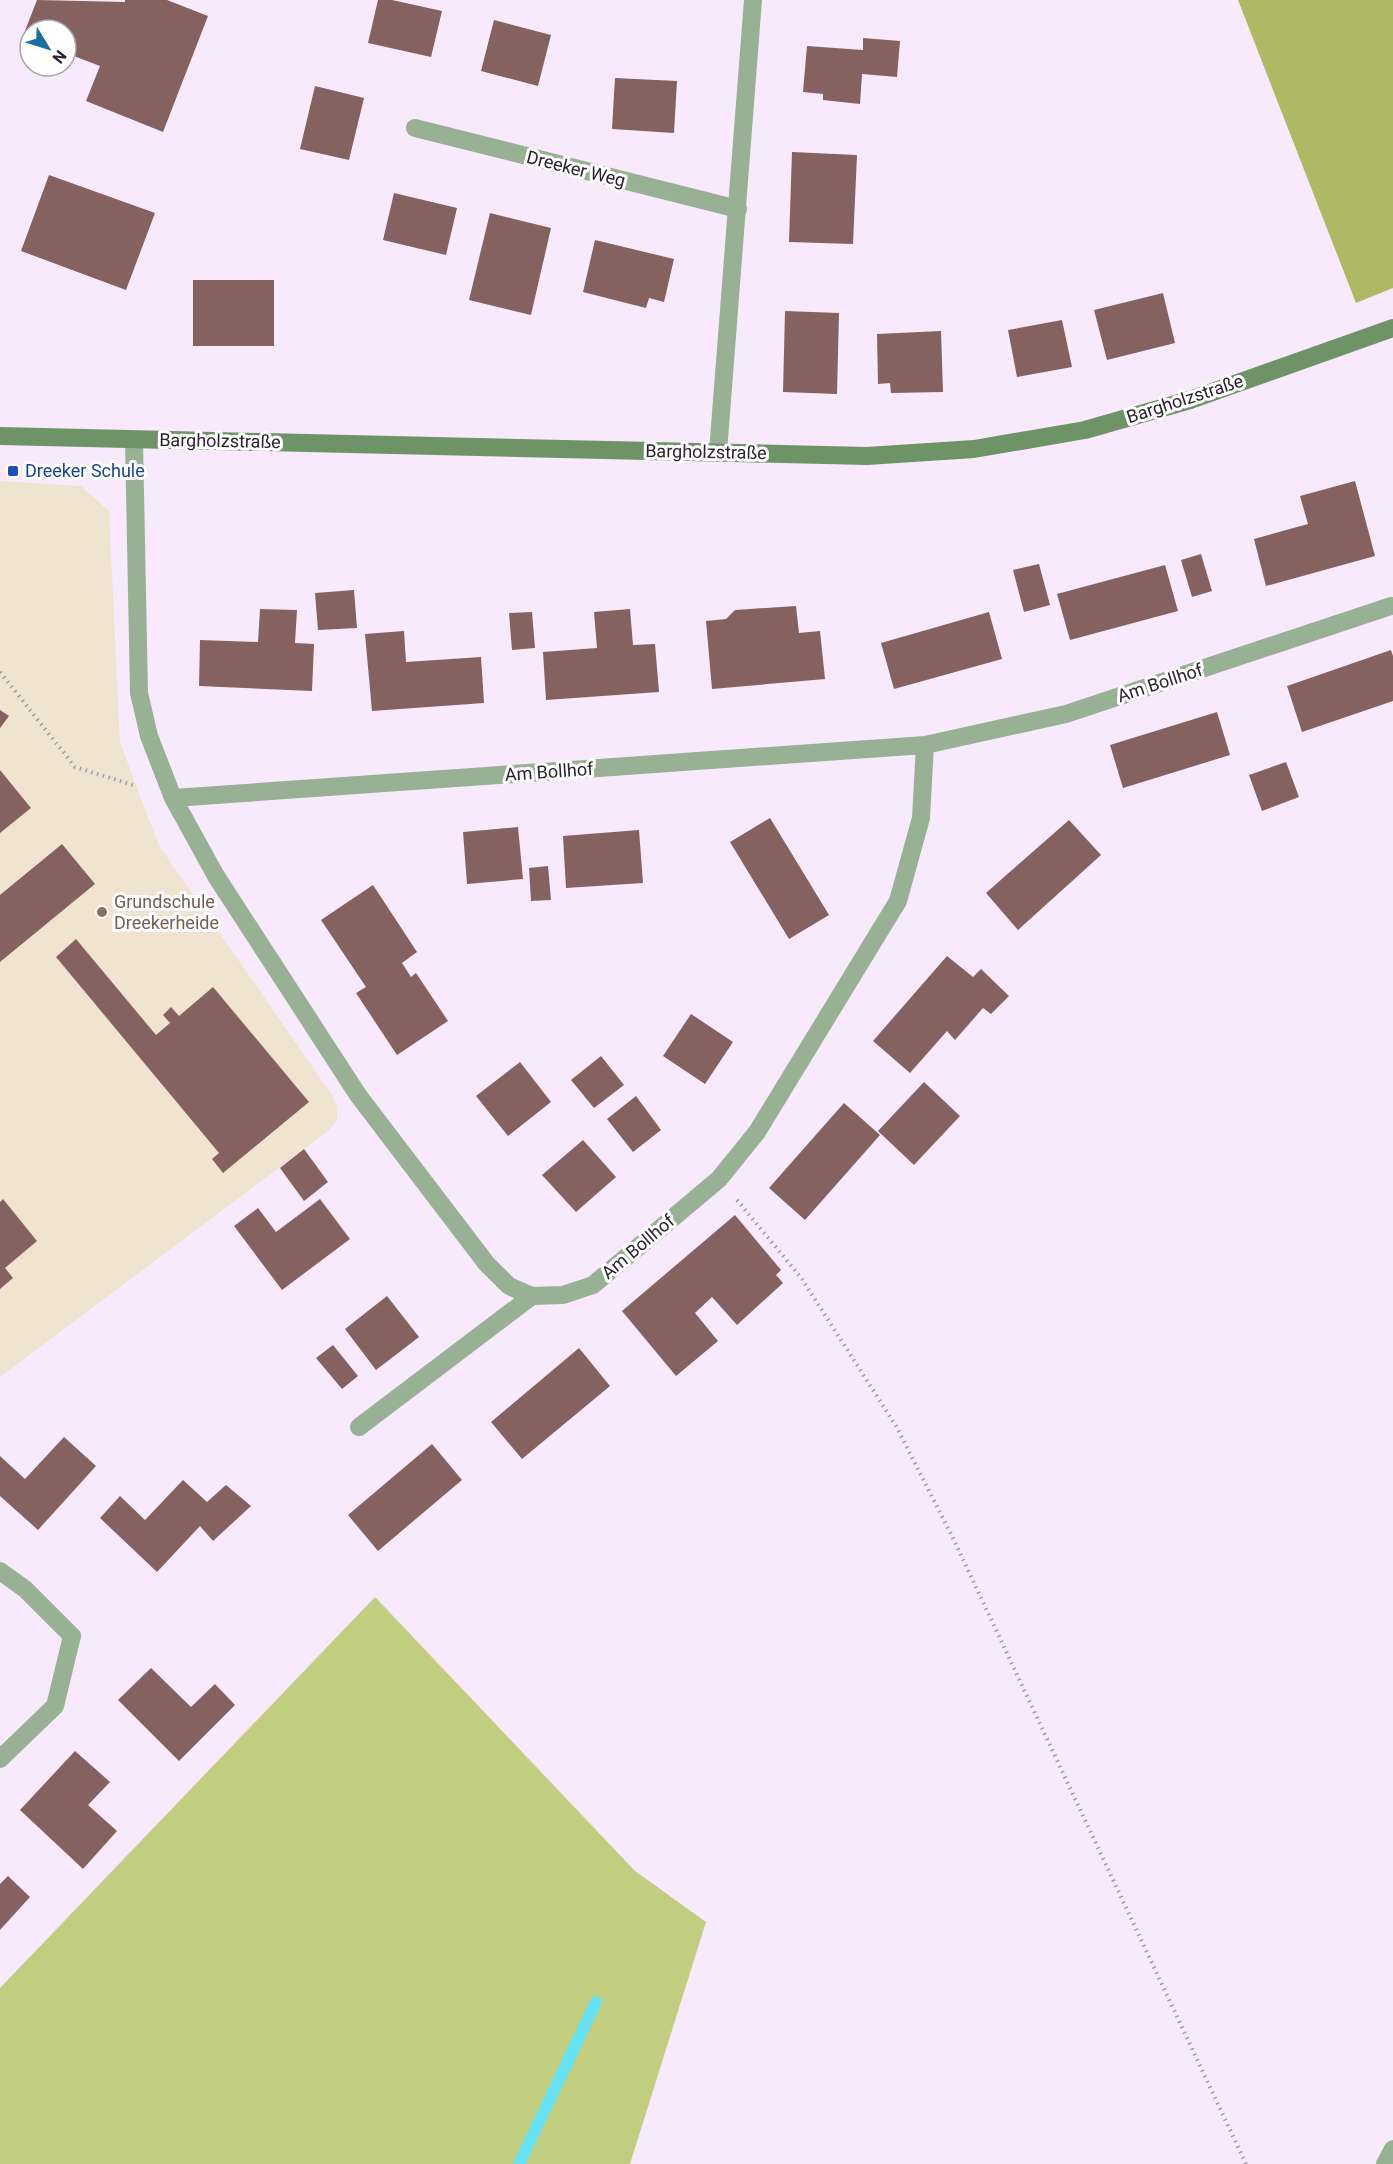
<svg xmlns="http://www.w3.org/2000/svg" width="1393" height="2164" viewBox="0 0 1393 2164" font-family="Roboto,sans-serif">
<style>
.education{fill:#f0e4d0}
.green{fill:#c2ce7f}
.forest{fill:#adb963}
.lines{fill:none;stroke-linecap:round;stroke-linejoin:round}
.stream{stroke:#66e2f3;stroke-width:12}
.building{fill:#856160}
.path{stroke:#a499a8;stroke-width:4;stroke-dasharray:1.5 4.5;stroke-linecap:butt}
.lane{stroke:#98b194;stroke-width:18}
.street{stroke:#98b194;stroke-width:18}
.secondary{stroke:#6d9367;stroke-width:18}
.transit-dot{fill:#1a4fb4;stroke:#fff;stroke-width:2}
.education-dot{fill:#8d6e63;stroke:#fff;stroke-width:2}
.labels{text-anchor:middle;stroke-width:6;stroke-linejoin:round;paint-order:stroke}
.street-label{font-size:18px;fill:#2b232e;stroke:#fff}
.transit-label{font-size:18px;fill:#164399;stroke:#fff;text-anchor:start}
.education-label{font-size:18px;fill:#785e54;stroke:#fff;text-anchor:start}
</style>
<rect width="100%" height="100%" fill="#f8eafc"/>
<path class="education" d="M0 481 81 486 109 511 120 742 146 812 160 847 332 1095 337 1107V1120L328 1131 0 1377Z"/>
<path class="green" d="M375 1597 635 1871 706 1922 630 2164H0V1988Z"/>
<path class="forest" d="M1238 0H1393V288L1356 303Z"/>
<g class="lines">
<path class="stream" d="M519 2164 596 2002"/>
</g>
<path class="building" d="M37 0 125 2V0H167L208 16 163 132 86 101 100 66 66 53V30H30V39L23 36Z
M378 0H392L442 11 431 57 368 43Z
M494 20 551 35 538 86 481 71Z
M863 38 900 41 897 77 862 74 860 104 823 100V94L803 92 807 46 863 50Z
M615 78 677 81 674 133 612 129Z
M315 86 364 98 349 160 300 149Z
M792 152 857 155 853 244 789 242Z
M49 175 155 213 126 290 21 251Z
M394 193 457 208 446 255 383 240Z
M490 213 551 228 531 315 469 300Z
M595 240 674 259 664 302 649 298 646 308 583 292Z
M193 280H274V346H193Z
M1163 293 1175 343 1107 360 1094 310Z
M785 311 839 313 837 394 783 392Z
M1062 320 1072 367 1017 377 1008 330Z
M941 331 943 392 891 393 890 383 878 384 877 334Z
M1355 481 1375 556 1266 586 1254 539 1308 524 1300 496Z
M1201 554 1212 591 1192 597 1181 560Z
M1039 564 1050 605 1024 612 1013 570Z
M1165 565 1178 611 1070 640 1057 594Z
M354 590 357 628 318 630 315 593Z
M796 606 799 633 820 631 825 679 712 689 706 621 726 619 735 610Z
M260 609 297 610 295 643 314 644 312 691 199 686 200 640 258 642Z
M630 609 633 645 655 644 659 692 546 700 543 652 597 648 594 612Z
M532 612 535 648 512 650 509 613Z
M989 612 1002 659 894 689 881 643Z
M404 631 406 662 481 657 484 703 372 711 365 634Z
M1391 650 1393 656V701L1302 732 1287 686Z
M0 710 9 716 0 728Z
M1217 712 1230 755 1123 788 1110 745Z
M1286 762 1299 797 1262 811 1249 775Z
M0 770 31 808 0 833Z
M770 818 829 915 789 939 730 842Z
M1069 820 1101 855 1018 930 986 893Z
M518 827 523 879 467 884 463 832Z
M639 830 643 883 566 888 563 836Z
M62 844 95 884 0 962V895Z
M548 866 551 900 531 901 529 868Z
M373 885 417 952 402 963 411 977 416 973 448 1021 397 1055 356 993 366 987 321 920Z
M76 939 156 1035 170 1023 163 1015 171 1007 179 1016 213 987 309 1102 223 1173 212 1159 219 1153 56 957Z
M947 956 973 977 981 969 1009 996 991 1014 983 1008 955 1040 947 1031 910 1073 873 1041Z
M691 1014 733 1042 705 1084 663 1056Z
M601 1056 624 1085 594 1108 571 1080Z
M520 1062 551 1102 508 1136 476 1096Z
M924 1082 960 1116 914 1165 878 1131Z
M636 1096 661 1130 633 1152 607 1119Z
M844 1103 880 1135 805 1220 769 1188Z
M583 1140 616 1177 576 1212 542 1175Z
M304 1149 328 1182 304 1201 280 1168Z
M3 1199 37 1241 5 1268 13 1278 0 1289V1202Z
M320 1199 350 1239 282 1290 234 1226 258 1208 276 1232Z
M735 1215 781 1270 776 1275 783 1283 737 1325 712 1297 695 1313 718 1341 676 1376 622 1311Z
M387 1296 419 1337 376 1370 345 1329Z
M333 1345 358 1376 342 1389 316 1358Z
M579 1348 610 1386 522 1459 491 1422Z
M64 1437 96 1466 38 1530 0 1496V1456L25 1479Z
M432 1444 462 1480 378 1551 348 1515Z
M183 1480 207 1502 226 1485 251 1506 213 1541 200 1526 157 1572 100 1518 120 1496 145 1520Z
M151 1668 191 1707 215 1684 235 1705 179 1761 118 1700Z
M75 1751 110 1782 88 1805 117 1831 83 1869 20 1810Z
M8 1876 30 1897 0 1930V1884Z"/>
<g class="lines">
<path class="path" d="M0 672 75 767 136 786
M737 1200 802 1279 896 1426 953 1538 1246 2164"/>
<path class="lane" d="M359 1427 532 1296
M0 1759 55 1706 72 1636"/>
<path class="street" d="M415 128 738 209
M134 440 139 693 149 736 173 798 216 876 358 1095 486 1263 509 1286 532 1296 563 1295 593 1285 719 1179 757 1132 898 901 921 818 925 745 1066 714 1391 606
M718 452 753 0
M173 798 925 745
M0 1571 25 1589 72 1636
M1385 2164 1393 2149"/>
<path class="secondary" d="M0 436 867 456 974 449 1085 430 1190 400 1393 328"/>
</g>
<rect class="transit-dot" x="7" y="465" width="12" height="12" rx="3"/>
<circle class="education-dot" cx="102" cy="912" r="6"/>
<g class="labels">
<g class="street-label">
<text transform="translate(576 169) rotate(14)" y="6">Dreeker Weg</text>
<text transform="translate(1185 399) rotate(-18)" y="6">Bargholzstraße</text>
<text transform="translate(220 441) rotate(1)" y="6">Bargholzstraße</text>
<text transform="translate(706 452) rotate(1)" y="6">Bargholzstraße</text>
<text transform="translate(1160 683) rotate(-18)" y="6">Am Bollhof</text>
<text transform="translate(549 772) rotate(-4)" y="6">Am Bollhof</text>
<text transform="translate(638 1247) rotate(-40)" y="6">Am Bollhof</text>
</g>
<g class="transit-label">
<text x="25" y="477">Dreeker Schule</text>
</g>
<g class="education-label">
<text x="114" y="908">Grundschule<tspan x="114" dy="21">Dreekerheide</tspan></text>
</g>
</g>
<g transform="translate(48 48) rotate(128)"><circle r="28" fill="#ffffff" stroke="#aaa7ab" stroke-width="1.5"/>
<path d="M0-4.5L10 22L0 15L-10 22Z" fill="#186e9e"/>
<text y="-9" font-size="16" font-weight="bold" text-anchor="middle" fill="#2b232e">N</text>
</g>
</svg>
